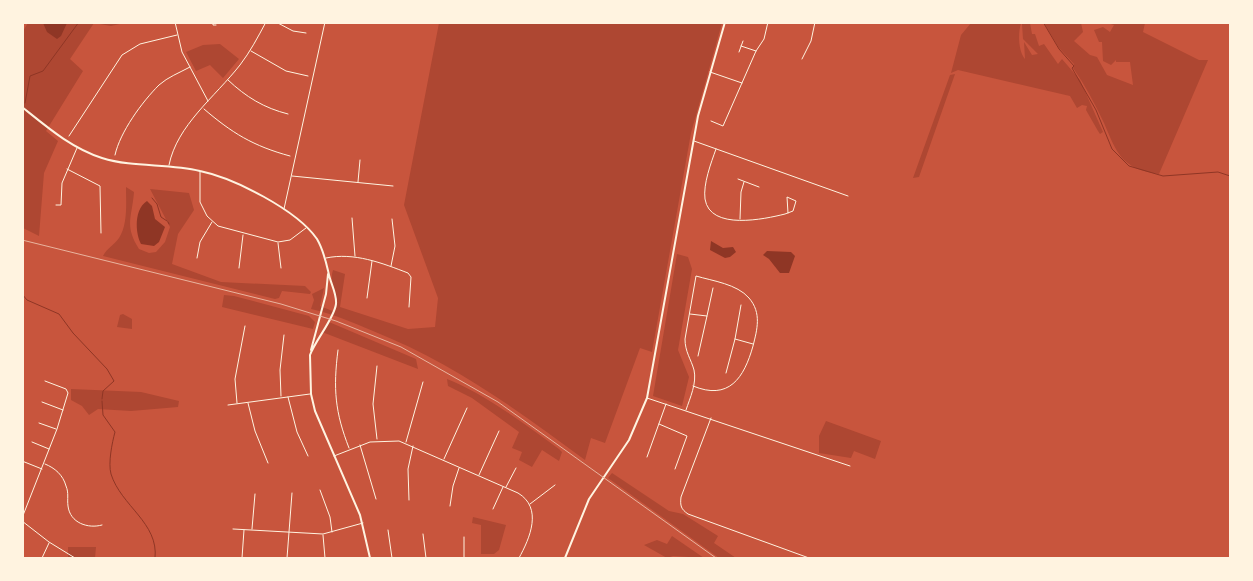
<svg xmlns="http://www.w3.org/2000/svg" width="1253" height="581" viewBox="0 0 1253 581" font-family="Mulish,sans-serif">
<style>
.green{fill:#ae4732}
.water{fill:#8f3625}
.lines{fill:none;stroke-linecap:round;stroke-linejoin:round}
.stream{stroke:#8f3625;stroke-width:1}
.service{stroke:#fff3e0;stroke-width:0.5}
.minor{stroke:#fff3e0;stroke-width:1}
.tertiary{stroke:#fff3e0;stroke-width:2}
.rail{stroke:#e9b49f;stroke-width:1}
</style>
<rect width="100%" height="100%" fill="#c8553d"/>
<path class="green" d="M28 23H124L111 26 94 23 70 59 83 71 46 131 58 141 44 173 39 236 23 228V31Z
M439 23H722L691 133 652 352 640 348 605 443 591 438 585 460C518 410 451 362 373 331 352 322 333 314 311 309L314 300 312 294 324 288 320 306 335 312C341 297 328 285 333 270L345 274 340 307 408 329 435 327 438 298 404 205Z
M971 23H1021C1018 33 1018 51 1025 59L1024 42 1032 55 1038 54 1023 39 1022 24 1030 23 1032 34H1035L1039 46 1044 44 1058 64 1062 59 1080 80 1103 132 1100 134 1098 131 1086 110 1087 106 1082 105 1077 108 1070 96 958 70 951 73 961 35Z
M1044 23H1081L1083 32 1074 41 1090 55 1097 57 1107 75 1133 85 1130 62H1116V60L1111 65 1103 61 1102 42H1099L1094 30 1103 27 1110 32 1114 25 1107 23H1145L1143 32 1199 60H1208L1159 174C1121 169 1117 153 1104 123 1095 104 1085 85 1073 68L1074 64 1059 48Z
M220 44 239 59 223 78 210 65 196 71 186 52 203 45Z
M955 74 919 177 913 178 950 75Z
M126 187 134 192C132 218 124 225 139 249L149 253 156 252 165 242 170 227 150 189 189 193 194 210 178 234 172 264 221 282 305 286 311 292 310 294 282 291 279 298 275 299 103 256C107 248 114 245 119 238 128 225 126 202 126 187Z
M677 254 688 257 692 269 678 350 689 377 682 406 653 396Z
M224 295 234 296 309 316 315 322 313 329 222 307Z
M123 314 132 319V329L117 327 120 315Z
M329 322 416 359 418 369 322 332Z
M447 379C482 392 529 427 559 449L562 452 559 461 542 450 532 467 519 460 522 452 512 448 519 432 472 398 448 386Z
M71 389 141 392 179 401 178 407 131 411 98 409 89 415 82 406 71 400Z
M826 421 881 441 875 459 854 451 851 458 819 453V436Z
M612 473 669 511 683 514 718 536 714 543 736 558H719L608 478Z
M473 517 506 525 499 550 494 554H481V525L472 523Z
M672 536 704 558 673 556 667 558 644 545 657 540 667 544Z
M68 547H96L95 558H97H68Z"/>
<path class="water" d="M43 23V22L67 23 61 36 57 39 47 32Z
M147 201 152 206 155 219 165 227 159 242 154 246 141 244C135 233 134 209 147 201Z
M711 241 723 248 733 247 736 252 730 257 725 258 710 250Z
M767 251 791 252 795 256 789 273H780L769 259 763 255Z"/>
<g class="lines">
<path class="stream" d="M1043 22 1059 49 1074 66 1072 68 1096 110 1112 149 1129 166 1163 176 1218 172 1230 176
M25 103 30 76 43 71 79 22
M152 198 157 204 161 217 167 221
M168 222 169 224
M22 294 27 300 59 314 73 333 107 369 114 381 103 391 102 399
M102 401 103 415 115 432C112 443 108 463 111 474 121 506 159 523 155 558"/>
<path class="service" d="M1215 22H1219"/>
<path class="minor" d="M175 22 182 52 208 101
M213 22V25H216
M276 22 293 31 306 33
M741 46 756 51
M251 51 286 71 308 76
M739 52 743 41
M802 59 811 41 815 22
M710 72 742 83
M228 80C246 97 264 108 288 114
M204 109C232 133 253 146 290 156
M711 121 723 126 756 51 764 39 768 22
M69 136 122 55 140 44 177 35
M694 141 848 196
M716 149C711 163 703 184 705 199 710 231 765 219 785 214L793 211 796 201 787 197 788 213
M115 155C120 132 142 102 159 85 168 77 179 73 190 67
M169 165C177 125 215 97 240 65 250 52 258 37 266 22
M67 169 100 186 101 233
M200 171V202L207 216 218 226 278 242 290 240 306 228
M292 176 393 186
M738 179 759 187
M358 182 360 160
M56 205H61L62 183 77 148
M284 209 325 22
M352 218 355 256
M740 219 741 192 744 182
M278 243 281 268
M197 258 200 242 212 222
M326 258C354 252 382 263 408 273L411 277 409 307
M391 266 395 246 392 219
M239 268 243 235
M367 298 372 261
M690 314 707 316 698 356
M707 316 713 288
M735 339 753 344
M338 350C333 389 335 412 349 448
M726 373 735 339 741 305
M281 396 280 370 284 335
M288 397 297 432 308 456
M647 398 850 466
M42 402 63 410
M237 403 235 379 245 326
M248 403 255 431 268 463
M228 405 310 394
M686 410C690 398 697 383 694 370 691 359 685 352 685 339L696 276C713 281 737 284 749 298 762 313 757 330 753 346 744 378 729 401 693 386
M711 418 681 497C680 506 681 509 688 514L809 558
M39 423 56 429
M659 424 687 436 675 469
M377 439 373 404 377 366
M32 442 49 449
M406 442 423 382
M360 445 376 499
M334 456 370 442 399 441 518 493C543 508 530 538 519 558
M647 457 666 404
M444 459 467 408
M22 461 42 469
M45 464C55 468 63 475 66 486 69 493 67 499 68 506 70 523 88 529 102 525
M479 475 499 431
M506 487 516 468
M320 490 330 517 332 532
M409 500 408 469 413 446
M530 504 555 485
M450 506 453 486 459 468
M493 509 503 487
M22 518 57 429 68 393 66 389 45 381
M22 521 49 542 75 558
M233 529 323 534 363 523
M252 529 255 494
M388 530 392 558
M423 534 426 558
M323 535 325 558
M42 558 49 543
M242 558 244 530
M287 558 292 493
M464 558V537"/>
<path class="tertiary" d="M22 107C47 127 71 148 102 158 134 168 168 163 200 171 234 178 297 210 317 239 324 251 326 262 329 275 331 284 337 294 336 304 334 319 316 339 310 355
M311 350 326 294 328 274
M310 355 311 394 315 411 360 515 370 558
M565 558 589 499 629 440 647 398 698 116 725 22"/>
<path class="rail" d="M22 240 281 304 336 321 401 347 498 402 716 558"/>
</g>
<rect width="1253" height="581" fill="none" stroke="#fff3e0" stroke-width="48"/>
</svg>
